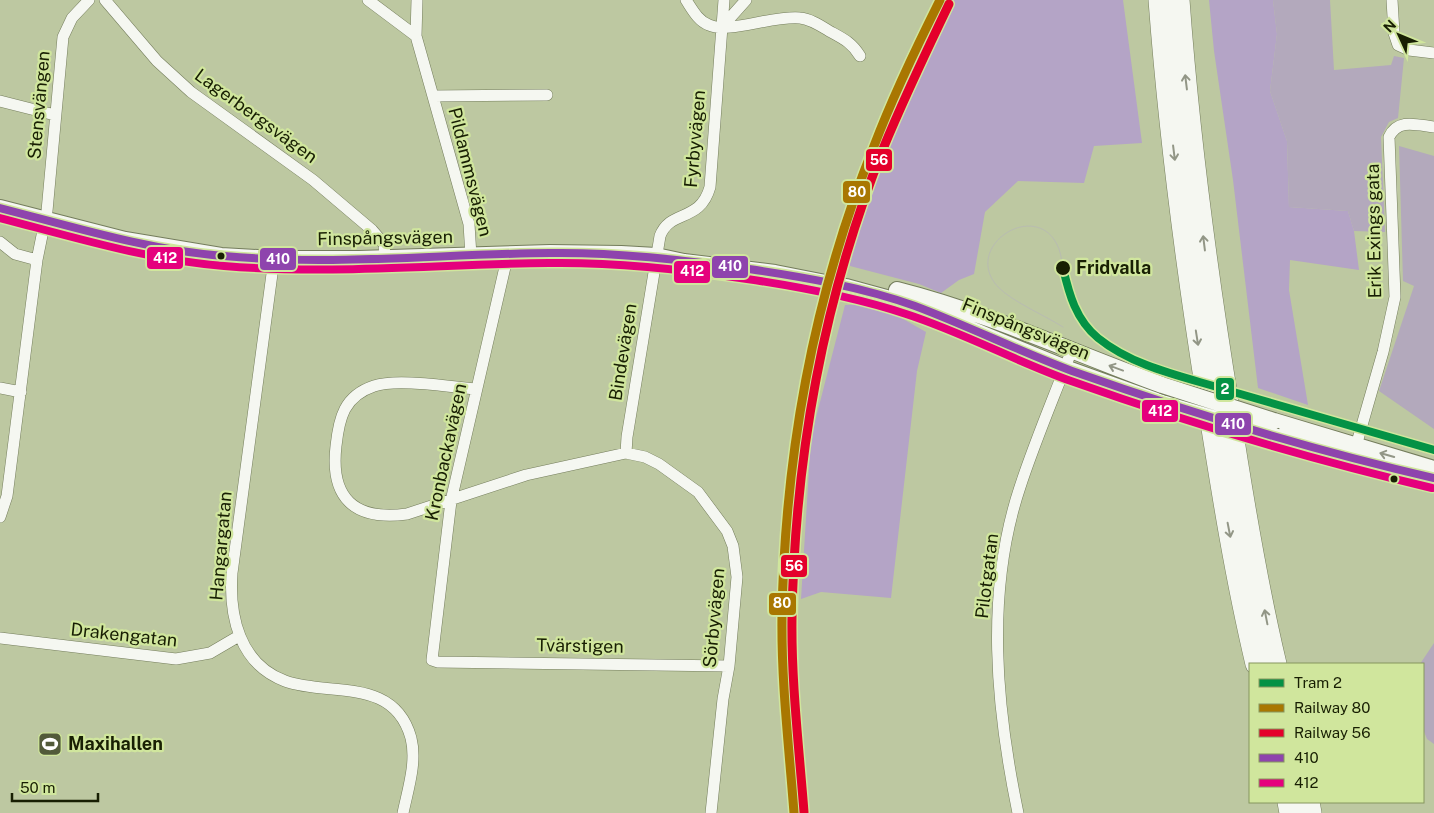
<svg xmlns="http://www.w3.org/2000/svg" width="1434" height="813" viewBox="0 0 1434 813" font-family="'Public Sans',sans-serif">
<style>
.green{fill:#b3a9bc}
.forest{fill:#b4a4c6}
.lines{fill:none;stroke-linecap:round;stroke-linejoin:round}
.minor-casing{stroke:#747d5c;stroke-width:12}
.secondary-casing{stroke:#747d5c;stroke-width:18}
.motorway-casing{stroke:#747d5c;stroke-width:22}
.minor{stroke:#f5f7f1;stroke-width:11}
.secondary{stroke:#f5f7f1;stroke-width:16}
.motorway{stroke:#f5f7f1;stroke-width:21}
.tram{stroke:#b9bcb1;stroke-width:1}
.secondary-bridge-casing{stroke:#747d5c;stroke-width:18;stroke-linecap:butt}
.secondary-bridge{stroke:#f5f7f1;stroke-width:16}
.bus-1-casing{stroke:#d0e69d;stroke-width:11}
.bus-2-casing{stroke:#d0e69d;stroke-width:11}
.bus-1{stroke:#8e44ad;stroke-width:8}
.bus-2{stroke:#e5007d;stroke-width:8}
.rail-1-casing{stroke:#d0e69d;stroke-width:12}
.rail-2-casing{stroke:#d0e69d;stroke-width:12}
.rail-1{stroke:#a97701;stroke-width:9}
.rail-2{stroke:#e4002b;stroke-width:9}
.tram-1-casing{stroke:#d0e69d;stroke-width:11}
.tram-1{stroke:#049245;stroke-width:8}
.oneway{stroke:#929686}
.bus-dot{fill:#181f03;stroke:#d0e69d;stroke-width:2}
.labels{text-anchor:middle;stroke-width:4.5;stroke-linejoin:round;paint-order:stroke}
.street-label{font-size:18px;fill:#181f03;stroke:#d0e69d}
.stop-label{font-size:18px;font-weight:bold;fill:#181f03;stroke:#d0e69d;text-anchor:start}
.poi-label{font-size:18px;font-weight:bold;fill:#181f03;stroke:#d0e69d;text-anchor:start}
.line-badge{stroke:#d0e69d;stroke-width:2}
.badge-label{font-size:14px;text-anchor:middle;font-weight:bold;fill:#fff}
</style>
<rect width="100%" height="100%" fill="#bdc8a1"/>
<path class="green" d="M1273 0H1330L1334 70 1391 65 1394 56 1404 58 1398 118 1389 122 1381 137 1385 232 1354 231 1348 211 1289 207 1287 141 1270 91 1277 34Z
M1399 146 1434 156V429L1379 391 1414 286 1403 281Z
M1434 643V744L1427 739 1423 729V664H1420Z"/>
<path class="forest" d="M953 0H1123L1142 143 1094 146 1084 183 1018 181 985 212 974 274 959 280 941 293 919 284 850 266 847 249 890 122Z
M1209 0H1273L1277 34 1270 91 1287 141 1289 207 1348 211 1354 231 1359 270 1290 260 1289 290 1308 405 1258 388 1233 180 1214 51Z
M877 304 926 332 917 371 891 598 821 592 801 599 811 437 845 305Z"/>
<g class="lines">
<g class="minor-casing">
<path id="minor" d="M105 0 157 61 191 92 313 180 372 230 384 244 385 258
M368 0 416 36 469 224 471 256
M686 0C692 9 698 21 709 25 728 34 774 15 800 18 811 19 821 26 831 32 844 39 852 43 860 56
M1392 0 1394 33 1398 45 1409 50 1434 53
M721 28 746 0
M416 36 417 0
M433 96 547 95
M0 101 55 115
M0 242 15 254 37 260
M508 254 451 501 432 660 438 662 729 666
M274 259 232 573C229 615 239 664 285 681 329 697 394 676 411 738 417 762 408 789 403 813
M0 388 21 392
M476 389C451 387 397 378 374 386 344 396 339 418 336 446 330 498 354 521 407 514L526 475 626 453 645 457 659 464 698 492 727 531 733 546 737 577 729 666 723 699 711 813
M626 453 627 437 660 236C670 209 700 223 710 187L724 0
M1354 453 1383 352 1395 297 1389 137C1398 118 1417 125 1434 127
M0 517 7 496 37 260 47 211 63 37 72 18 89 0
M0 638 176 659 210 653 239 636
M1018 813C996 707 985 592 1020 487 1035 441 1054 397 1071 352"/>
</g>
<g class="secondary-casing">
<path id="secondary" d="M0 208 125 240 221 256 274 259H359L550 253 621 254 656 256 684 262 775 273 846 287 912 305 1065 368 1165 404
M897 290C988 313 1074 353 1162 385
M1274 421 1434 469
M1277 437 1352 459 1434 478"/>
</g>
<g class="motorway-casing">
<path id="motorway" d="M1159 0C1169 133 1186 265 1207 397 1221 486 1235 576 1256 664
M1179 0C1189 137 1207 273 1229 408 1242 494 1256 580 1276 664
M1288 802 1290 813
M1309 802 1311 813"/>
</g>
<use href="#minor" class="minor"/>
<use href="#secondary" class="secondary"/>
<use href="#motorway" class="motorway"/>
<path class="tram" d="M1063 327C1044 315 1013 302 998 287 960 246 1039 196 1059 249 1061 255 1062 261 1063 268"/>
<g class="secondary-bridge-casing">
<path id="secondary-bridge" d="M1162 385 1274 421
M1165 404 1277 437"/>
</g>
<use href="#secondary-bridge" class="secondary-bridge"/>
<g class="bus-1-casing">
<path id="bus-1" d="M0 208C74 227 148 250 224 256 332 266 441 254 550 253 617 252 682 260 749 269 804 277 862 287 915 306 968 326 1019 351 1072 371 1191 413 1311 450 1434 478"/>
</g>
<g class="bus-2-casing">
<path id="bus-2" d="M0 218C73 237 148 260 224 266 332 275 441 264 549 263 616 262 681 269 747 279 801 287 855 297 906 314 962 332 1015 361 1071 381 1189 423 1309 459 1432 488"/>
</g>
<use href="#bus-1" class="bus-1"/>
<use href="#bus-2" class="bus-2"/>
<g class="rail-1-casing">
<path id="rail-1" d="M794 813C789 747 781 681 782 615 785 455 814 295 874 146 893 96 916 48 940 0"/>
</g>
<g class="rail-2-casing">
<path id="rail-2" d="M804 812C799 747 791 681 792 616 795 457 824 297 883 149 903 100 926 52 949 4"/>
</g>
<use href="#rail-1" class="rail-1"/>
<use href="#rail-2" class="rail-2"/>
<g class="tram-1-casing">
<path id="tram-1" d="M1063 268C1069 294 1076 320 1098 338 1135 368 1186 377 1230 391 1298 411 1366 430 1434 450"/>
</g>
<use href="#tram-1" class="tram-1"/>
</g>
<defs><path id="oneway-shaft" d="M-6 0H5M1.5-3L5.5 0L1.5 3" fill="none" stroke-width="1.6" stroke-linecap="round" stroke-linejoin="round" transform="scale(1.25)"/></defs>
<g class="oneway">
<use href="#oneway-shaft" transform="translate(1186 82) rotate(-97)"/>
<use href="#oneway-shaft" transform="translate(1174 153) rotate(83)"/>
<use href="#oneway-shaft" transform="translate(1204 243) rotate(-97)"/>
<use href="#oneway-shaft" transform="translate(1197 338) rotate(81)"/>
<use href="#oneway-shaft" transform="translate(1116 368) rotate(-160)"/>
<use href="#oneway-shaft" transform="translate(1387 455) rotate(-164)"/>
<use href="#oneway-shaft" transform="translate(1229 530) rotate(79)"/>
<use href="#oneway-shaft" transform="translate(1266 617) rotate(-101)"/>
</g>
<defs>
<g id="stadium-square" transform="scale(1.25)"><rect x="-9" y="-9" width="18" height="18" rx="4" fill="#525a3a" stroke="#d0e69d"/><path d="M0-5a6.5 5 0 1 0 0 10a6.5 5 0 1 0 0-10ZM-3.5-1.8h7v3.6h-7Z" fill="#fff"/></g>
</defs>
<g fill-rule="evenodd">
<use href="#stadium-square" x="50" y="744"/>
</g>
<g class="bus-dot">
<circle cx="221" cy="256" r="4.5"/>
<circle cx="1063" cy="268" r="8"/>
<circle cx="1394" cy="479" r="4.5"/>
</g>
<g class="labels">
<g class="street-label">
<text transform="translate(39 105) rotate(-85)" y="6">Stensvängen</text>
<text transform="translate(256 116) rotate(36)" y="6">Lagerbergsvägen</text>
<text transform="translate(695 139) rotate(-85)" y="6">Fyrbyvägen</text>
<text transform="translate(470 172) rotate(76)" y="6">Pildammsvägen</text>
<text transform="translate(1374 231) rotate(-91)" y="6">Erik Exings gata</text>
<text transform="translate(385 238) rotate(-1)" y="6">Finspångsvägen</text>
<text transform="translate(1026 329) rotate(22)" y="6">Finspångsvägen</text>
<text transform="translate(623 352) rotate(-81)" y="6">Bindevägen</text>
<text transform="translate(446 452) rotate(-78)" y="6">Kronbackavägen</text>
<text transform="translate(221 546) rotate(-85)" y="6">Hangargatan</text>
<text transform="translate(987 576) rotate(-83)" y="6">Pilotgatan</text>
<text transform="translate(714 618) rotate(-85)" y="6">Sörbyvägen</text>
<text transform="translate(124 635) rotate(6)" y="6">Drakengatan</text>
<text transform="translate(580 646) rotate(1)" y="6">Tvärstigen</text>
</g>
<g class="stop-label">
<text x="1076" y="274">Fridvalla</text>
</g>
<g class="poi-label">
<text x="68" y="750">Maxihallen</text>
</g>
</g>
<g class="line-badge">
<rect x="865" y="148" width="28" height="24" rx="5" fill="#e4002b"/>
<rect x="842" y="180" width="29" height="24" rx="5" fill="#a97701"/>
<rect x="146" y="246" width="38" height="24" rx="5" fill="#e5007d"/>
<rect x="259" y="247" width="38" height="24" rx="5" fill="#8e44ad"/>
<rect x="711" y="255" width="38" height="24" rx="5" fill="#8e44ad"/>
<rect x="673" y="260" width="38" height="24" rx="5" fill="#e5007d"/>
<rect x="1215" y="377" width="20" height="24" rx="5" fill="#049245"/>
<rect x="1141" y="399" width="38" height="24" rx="5" fill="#e5007d"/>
<rect x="1214" y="412" width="38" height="24" rx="5" fill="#8e44ad"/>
<rect x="780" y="554" width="28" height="24" rx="5" fill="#e4002b"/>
<rect x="768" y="592" width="29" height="24" rx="5" fill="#a97701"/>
</g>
<g class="badge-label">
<text x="879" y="165">56</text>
<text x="857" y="197">80</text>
<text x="165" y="263">412</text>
<text x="278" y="264">410</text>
<text x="730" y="271">410</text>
<text x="692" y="276">412</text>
<text x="1225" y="394">2</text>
<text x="1160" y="416">412</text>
<text x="1233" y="429">410</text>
<text x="794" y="571">56</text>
<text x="782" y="608">80</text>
</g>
<rect x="1249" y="663" width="175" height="140" fill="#d0e69d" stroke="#86965f"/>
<rect x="1259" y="679" width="25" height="8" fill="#049245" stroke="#86965f"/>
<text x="1294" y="688" font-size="15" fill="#181f03">Tram 2</text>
<rect x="1259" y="704" width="25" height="8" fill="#a97701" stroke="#86965f"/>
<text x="1294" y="713" font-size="15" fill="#181f03">Railway 80</text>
<rect x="1259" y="729" width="25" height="8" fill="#e4002b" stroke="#86965f"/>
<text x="1294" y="738" font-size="15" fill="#181f03">Railway 56</text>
<rect x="1259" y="754" width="25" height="8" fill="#8e44ad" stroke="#86965f"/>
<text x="1294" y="763" font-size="15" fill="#181f03">410</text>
<rect x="1259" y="779" width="25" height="8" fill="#e5007d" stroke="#86965f"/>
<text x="1294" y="788" font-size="15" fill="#181f03">412</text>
<g transform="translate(1399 35) rotate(314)" stroke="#d0e69d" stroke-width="4" paint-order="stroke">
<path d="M0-4L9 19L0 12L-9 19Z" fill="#181f03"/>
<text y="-8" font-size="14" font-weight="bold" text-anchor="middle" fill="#181f03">N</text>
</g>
<path d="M12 793v8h86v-8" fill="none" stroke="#181f03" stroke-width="2.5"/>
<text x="20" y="793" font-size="15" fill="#181f03" stroke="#d0e69d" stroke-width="4" paint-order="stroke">50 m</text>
</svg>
